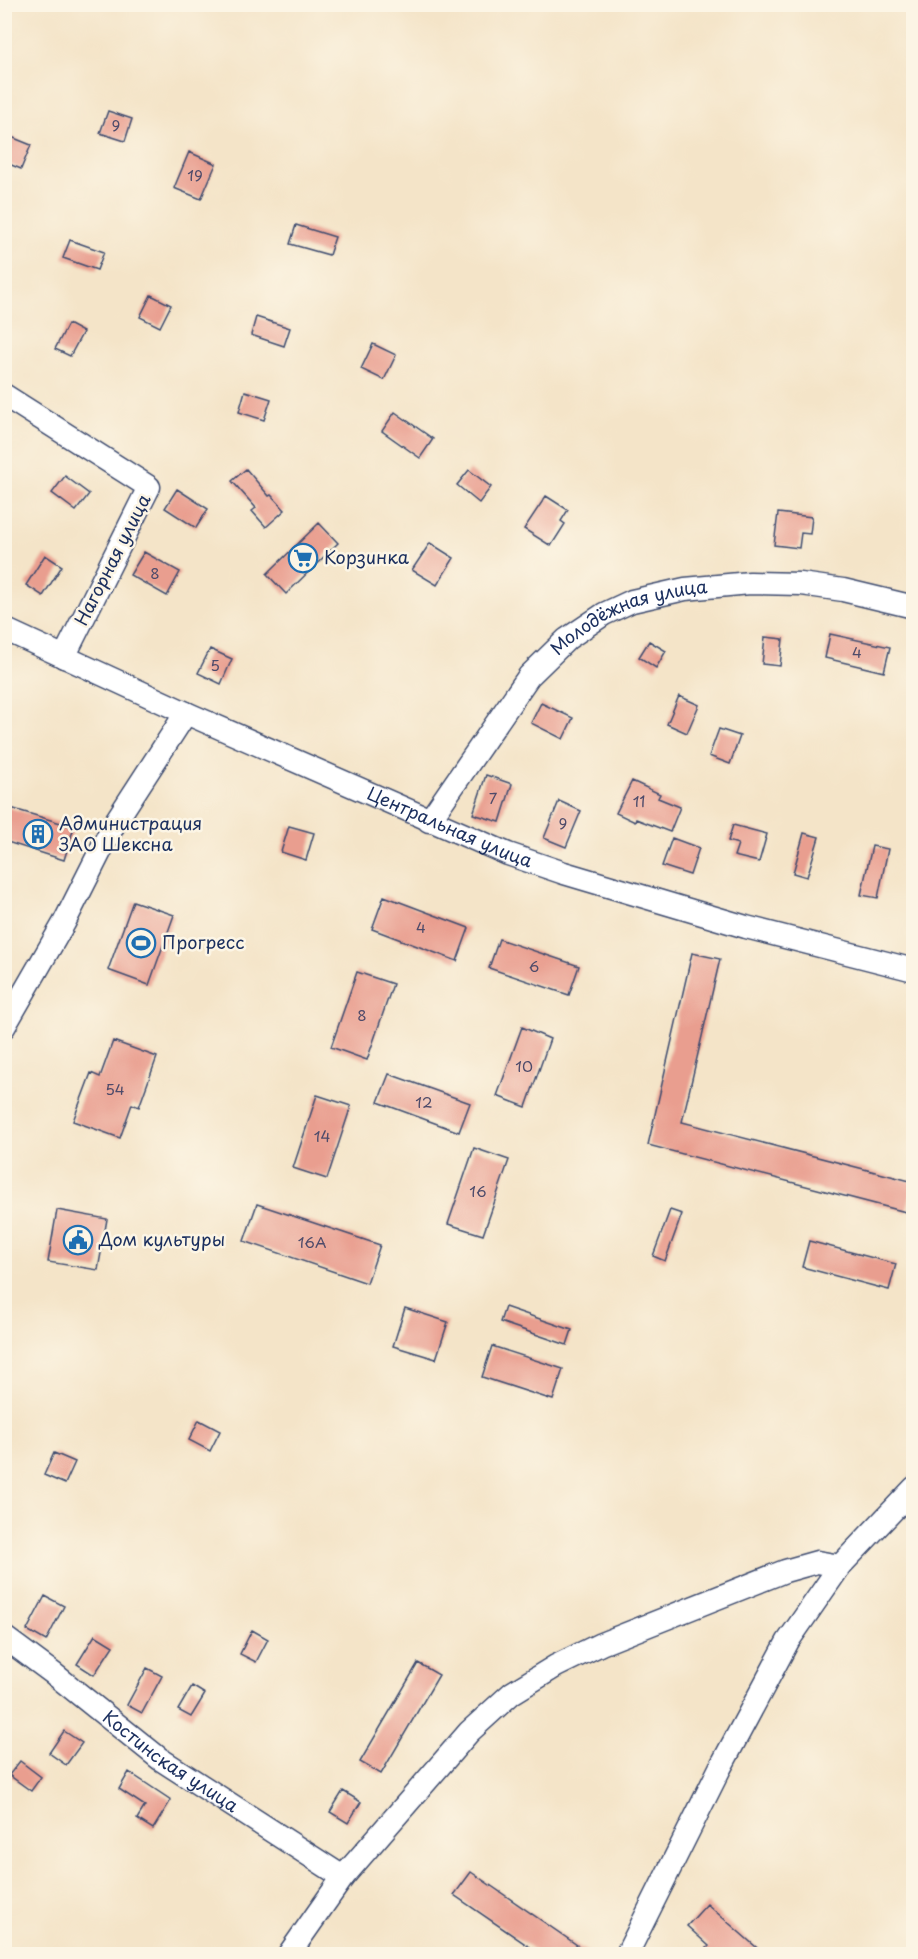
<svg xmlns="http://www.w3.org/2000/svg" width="918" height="1959" viewBox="0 0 918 1959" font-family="'Playpen Sans',sans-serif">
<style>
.building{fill:#e99e8f}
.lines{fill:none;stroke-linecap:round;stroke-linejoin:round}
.minor-casing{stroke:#3c4a6e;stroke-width:25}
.minor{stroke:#fff;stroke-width:22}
.labels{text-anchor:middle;stroke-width:5;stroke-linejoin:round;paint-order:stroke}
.number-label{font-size:15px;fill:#4e4b6a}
.poi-label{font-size:18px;fill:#1b2f5e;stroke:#fcf5e5;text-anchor:start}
.street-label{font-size:18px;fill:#1b2f5e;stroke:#fcf5e5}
</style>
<rect width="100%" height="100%" fill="#fcf5e5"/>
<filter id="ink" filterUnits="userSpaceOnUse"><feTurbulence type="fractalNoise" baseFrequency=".0167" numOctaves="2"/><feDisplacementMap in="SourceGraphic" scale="12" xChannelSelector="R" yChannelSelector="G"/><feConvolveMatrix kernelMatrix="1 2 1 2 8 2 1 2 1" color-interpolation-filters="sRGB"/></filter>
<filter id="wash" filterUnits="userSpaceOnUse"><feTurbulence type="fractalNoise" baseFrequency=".008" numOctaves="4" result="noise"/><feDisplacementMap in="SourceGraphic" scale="24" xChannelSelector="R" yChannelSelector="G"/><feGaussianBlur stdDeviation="1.35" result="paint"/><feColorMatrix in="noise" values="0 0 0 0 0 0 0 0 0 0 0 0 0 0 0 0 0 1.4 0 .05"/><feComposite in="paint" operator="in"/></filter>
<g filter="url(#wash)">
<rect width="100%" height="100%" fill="#f4e4c8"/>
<g id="blocks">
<path class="building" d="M108 111 132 119 125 141 100 133Z
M4 134 31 145 21 169 4 162Z
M189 152 216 164 201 199 174 188Z
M296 225 335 237 329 255 290 244Z
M70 240 104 252 97 270 63 258Z
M151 295 171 305 160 327 140 317Z
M256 317 290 328 284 346 251 335Z
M68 324 83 332 70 356 55 349Z
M373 344 396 355 384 380 361 369Z
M245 391 271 399 264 420 239 412Z
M395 412 433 439 420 458 382 431Z
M246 469 269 496 271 495 285 510 266 527 252 511 256 508 232 481Z
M469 470 491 487 479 503 457 485Z
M65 476 89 494 76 511 52 493Z
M177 489 208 509 196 528 165 508Z
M546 496 568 510 561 521 565 524 551 546 524 529Z
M778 513 812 517 810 534 801 533 799 548 774 545Z
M319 523 338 543 286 594 267 574Z
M430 543 454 558 437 585 412 570Z
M144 552 180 572 167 596 130 575Z
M45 555 62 566 43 596 26 585Z
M830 634 890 647 884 672 825 658Z
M765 637 783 639 780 666 762 664Z
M649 641 666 651 656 668 639 657Z
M210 649 232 659 221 684 198 673Z
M679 696 699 705 687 733 667 724Z
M541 703 573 718 563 739 531 723Z
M719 729 740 736 730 764 709 756Z
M486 775 512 784 500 822 473 814Z
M632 781 660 794 658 798 680 807 670 832 636 819 635 822 616 813Z
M559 801 581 811 566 847 544 838Z
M4 806 74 827 64 860 4 841Z
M733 825 767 834 759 862 734 856 738 844 728 841Z
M289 826 314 833 306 860 281 852Z
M804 833 819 837 807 877 793 873Z
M672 838 699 848 690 875 662 866Z
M872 846 888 849 878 898 861 895Z
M384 896 469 928 457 961 372 929Z
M133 901 174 915 149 985 108 970Z
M499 939 579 966 569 995 489 968Z
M692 953 720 959 682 1122 914 1182 906 1212 648 1145Z
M357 972 393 984 367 1060 331 1047Z
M522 1027 550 1039 526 1107 497 1096Z
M113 1041 157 1057 139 1107 132 1104 120 1138 73 1121 91 1073 100 1077Z
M389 1074 470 1103 459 1132 378 1102Z
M317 1095 351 1106 327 1179 293 1168Z
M474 1148 509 1160 483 1235 448 1224Z
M257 1204 380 1245 367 1283 244 1241Z
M57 1210 107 1219 98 1270 48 1262Z
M670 1210 682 1214 665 1261 653 1256Z
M809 1241 896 1264 889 1290 802 1267Z
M505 1307 572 1330 567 1345 500 1322Z
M405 1308 448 1322 436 1359 393 1346Z
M492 1346 563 1369 553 1400 482 1377Z
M199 1420 220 1431 210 1451 189 1440Z
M54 1453 75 1462 65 1484 44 1475Z
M45 1596 64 1606 46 1641 27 1630Z
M252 1630 268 1639 256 1662 240 1654Z
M95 1635 113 1646 94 1675 77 1664Z
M418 1663 439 1675 381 1774 360 1762Z
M147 1668 162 1676 142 1713 127 1705Z
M192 1686 205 1694 191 1717 178 1710Z
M64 1731 82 1743 66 1765 49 1753Z
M20 1761 41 1777 31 1791 9 1775Z
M129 1772 171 1800 153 1829 137 1819 145 1806 119 1789Z
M343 1791 361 1802 348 1823 330 1812Z
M471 1872 590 1954H540L454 1895Z
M707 1904 764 1954H701L709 1946 687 1926Z"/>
</g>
</g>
<g filter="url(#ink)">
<use href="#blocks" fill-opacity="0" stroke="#3c4a6e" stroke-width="1.5"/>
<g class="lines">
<g class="minor-casing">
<g id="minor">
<path d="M4 395 149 487 64 657"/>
<path id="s1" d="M4 629 186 713 508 854 564 873 746 927 914 970"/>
<path id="s2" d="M429 821 529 676 567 639 604 614 632 601 685 589 750 583 801 584 843 590 914 607"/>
<path d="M4 1027 64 923 114 824 186 713"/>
<path id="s3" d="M4 1637 54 1674 160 1759 343 1877"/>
<path d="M289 1954 343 1877 469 1732 512 1693 556 1666 601 1644 785 1571 817 1562 840 1566"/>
<path d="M627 1954 720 1768 788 1641 840 1566 914 1488"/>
</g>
</g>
<use href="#minor" class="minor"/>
</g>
</g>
<defs>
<g id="supermarket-ring" transform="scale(1.5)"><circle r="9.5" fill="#fcf5e5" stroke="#1f6fb2" stroke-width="1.5"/><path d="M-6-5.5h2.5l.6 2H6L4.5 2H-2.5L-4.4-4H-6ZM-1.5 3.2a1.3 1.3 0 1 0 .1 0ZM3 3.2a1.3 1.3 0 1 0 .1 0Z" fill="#1f6fb2"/></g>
<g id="building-ring" transform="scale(1.5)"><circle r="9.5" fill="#fcf5e5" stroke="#1f6fb2" stroke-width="1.5"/><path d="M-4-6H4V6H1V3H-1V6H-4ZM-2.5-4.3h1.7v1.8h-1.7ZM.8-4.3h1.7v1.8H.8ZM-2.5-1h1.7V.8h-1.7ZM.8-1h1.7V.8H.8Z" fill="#1f6fb2"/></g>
<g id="stadium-ring" transform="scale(1.5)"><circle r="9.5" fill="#fcf5e5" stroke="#1f6fb2" stroke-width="1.5"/><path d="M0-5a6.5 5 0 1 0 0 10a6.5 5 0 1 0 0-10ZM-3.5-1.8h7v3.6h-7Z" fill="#1f6fb2"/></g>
<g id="civic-ring" transform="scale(1.5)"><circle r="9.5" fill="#fcf5e5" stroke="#1f6fb2" stroke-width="1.5"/><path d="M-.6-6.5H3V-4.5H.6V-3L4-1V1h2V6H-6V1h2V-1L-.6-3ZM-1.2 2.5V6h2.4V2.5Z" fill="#1f6fb2"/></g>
</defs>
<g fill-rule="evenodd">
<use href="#supermarket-ring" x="303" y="558"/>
<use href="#building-ring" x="38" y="834"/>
<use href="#stadium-ring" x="141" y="943"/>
<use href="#civic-ring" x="78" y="1240"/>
</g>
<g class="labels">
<g class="number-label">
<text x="116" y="131">9</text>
<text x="195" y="181">19</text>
<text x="155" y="579">8</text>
<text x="857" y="658">4</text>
<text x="215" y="671">5</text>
<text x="493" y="804">7</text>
<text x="639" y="807">11</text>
<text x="563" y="829">9</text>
<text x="421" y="933">4</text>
<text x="534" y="972">6</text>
<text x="362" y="1021">8</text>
<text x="524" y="1072">10</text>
<text x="115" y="1095">54</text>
<text x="424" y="1108">12</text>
<text x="322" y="1142">14</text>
<text x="478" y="1197">16</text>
<text x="312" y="1248">16А</text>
</g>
<g class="poi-label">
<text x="324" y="564">Корзинка</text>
<text x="59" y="830">Администрация<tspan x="59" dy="21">ЗАО Шексна</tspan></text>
<text x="162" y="949">Прогресс</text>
<text x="99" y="1246">Дом культуры</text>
</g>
<g class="street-label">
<text transform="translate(113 560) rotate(-63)" y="6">Нагорная улица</text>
<text dy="6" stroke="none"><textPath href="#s2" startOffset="296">Молодёжная улица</textPath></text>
<text dy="6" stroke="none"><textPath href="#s1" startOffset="488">Центральная улица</textPath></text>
<text dy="6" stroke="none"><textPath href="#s3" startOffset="208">Костинская улица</textPath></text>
</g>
</g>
<rect width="918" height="1959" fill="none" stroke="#fcf5e5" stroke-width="24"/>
</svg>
